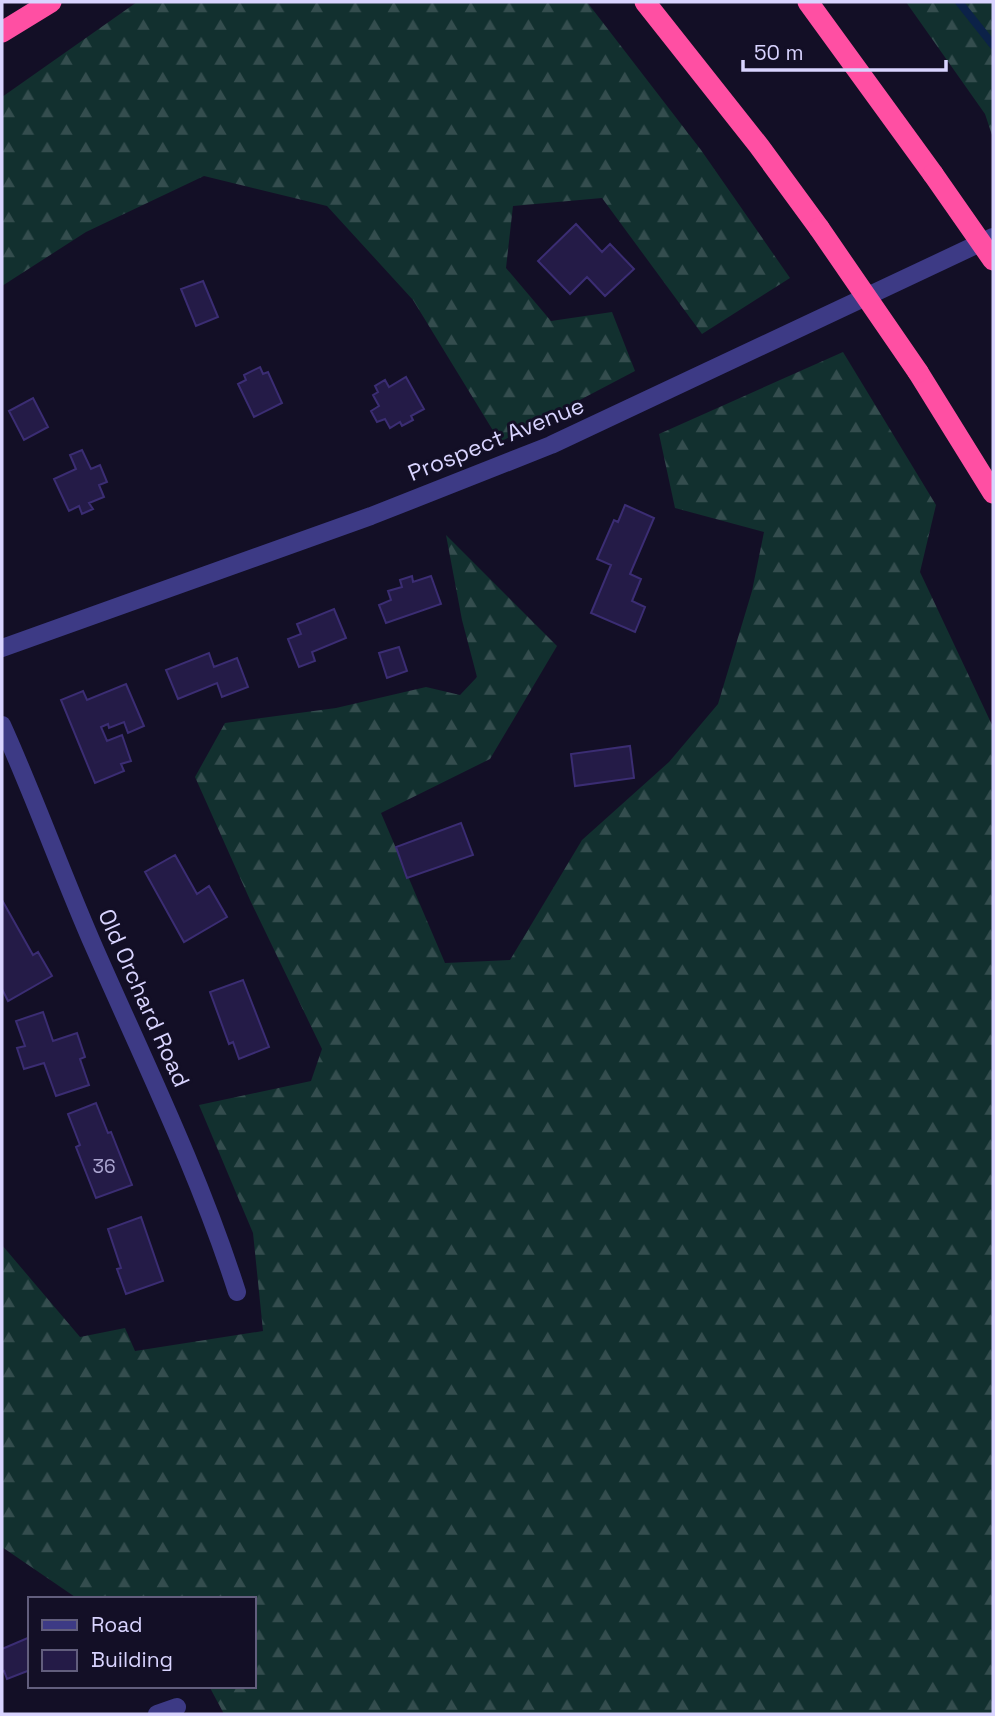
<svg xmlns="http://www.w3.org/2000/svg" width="995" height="1716" viewBox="0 0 995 1716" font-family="'Space Grotesk',sans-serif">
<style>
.forest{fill:url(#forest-firs)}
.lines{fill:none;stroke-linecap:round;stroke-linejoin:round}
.stream{stroke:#0c2248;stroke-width:8}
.building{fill:#241b47;stroke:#3b2d73;stroke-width:2}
.minor{stroke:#3d3a85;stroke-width:18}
.highway{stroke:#ff4fa3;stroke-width:21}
.highway-bridge{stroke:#ff4fa3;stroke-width:21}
.labels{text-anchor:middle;stroke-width:6;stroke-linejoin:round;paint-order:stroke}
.number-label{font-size:19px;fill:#aca6d1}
.street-label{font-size:23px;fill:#d9d4ff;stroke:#130f26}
</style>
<defs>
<pattern id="forest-firs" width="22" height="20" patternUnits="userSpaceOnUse" patternTransform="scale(1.75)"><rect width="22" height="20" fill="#12302f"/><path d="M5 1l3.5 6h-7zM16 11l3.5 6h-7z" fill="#344d4e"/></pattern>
</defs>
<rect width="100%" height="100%" fill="#130f26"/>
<path class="forest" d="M137 2H587L701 150 790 278 702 334 602 198 513 206 506 268 551 321 612 312 635 371 500 442 413 300 327 206 204 176 86 232 2 286V97Z
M906 2H993V138L985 114Z
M843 352 936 505 920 572 993 727V1714H224L209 1686H254V1599H78L2 1547V1245L80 1337 125 1328 135 1351 263 1331 253 1233 199 1105 311 1081 322 1049 250 900 195 777 225 723 336 708 426 687 460 695 477 677 462 620 446 535 557 646 490 759 381 813 445 963 510 960 582 840 669 762 718 704 752 591 764 532 675 508 659 434Z"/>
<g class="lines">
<path class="stream" d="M959 2 993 45"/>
</g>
<path class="building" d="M576 224 602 252 610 244 634 269 605 296 587 277 570 294 538 261Z
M203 281 218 317 196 326 181 289Z
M260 367 263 374 268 372 282 403 254 417 238 384 246 380 244 375Z
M406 377 424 409 411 416 413 420 402 426 400 422 390 428 385 419 377 422 371 411 379 406 373 395 378 392 375 386 385 380 389 387Z
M33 398 48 427 24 440 9 411Z
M82 450 91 469 100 465 107 482 99 485 104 497 89 503 93 509 82 514 79 506 69 511 54 479 76 469 70 455Z
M625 505 654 518 630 574 641 579 632 601 645 607 635 632 591 613 611 565 597 559 614 520 618 522Z
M412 576 413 582 431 576 441 604 386 623 379 605 391 600 388 591 402 587 400 580Z
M334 609 346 638 312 652 315 661 299 667 288 639 301 634 297 624Z
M399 647 407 671 387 678 379 653Z
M209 653 214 667 237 658 248 687 222 697 217 683 178 699 166 670Z
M126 684 144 726 128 733 124 722 109 728 108 724 101 727 107 741 122 735 131 761 121 764 124 771 95 783 61 700 83 691 87 700Z
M630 746 634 778 575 786 571 754Z
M461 823 473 855 407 878 396 847Z
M175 855 197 894 209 886 227 917 184 942 145 872Z
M2 900 33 955 38 952 52 976 8 1001 2 989Z
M243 980 269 1047 239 1059 233 1042 229 1044 210 992Z
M43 1012 53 1041 77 1033 85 1057 80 1059 89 1085 56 1096 44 1063 24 1069 17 1048 25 1046 16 1021Z
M96 1103 108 1133 111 1132 132 1185 96 1198 76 1147 80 1145 68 1114Z
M141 1217 163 1281 126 1294 117 1269 121 1268 108 1229Z
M30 1637V1670L7 1679 4 1671 2 1672V1649Z"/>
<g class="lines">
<path class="minor" d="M2 648 371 516 551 445 993 237
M2 725C35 798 62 874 94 947 144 1061 199 1173 237 1292
M157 1714 177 1707"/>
<path class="highway" d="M645 2 759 146 819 228
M808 2 933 174
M2 32 51 2
M918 372 993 493"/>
<path class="highway-bridge" d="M933 174 993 260
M819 228 918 372"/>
</g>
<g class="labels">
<g class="number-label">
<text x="104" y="1173">36</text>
</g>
<g class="street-label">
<text transform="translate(496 439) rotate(-22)" y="8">Prospect Avenue</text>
<text transform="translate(144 998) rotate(66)" y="8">Old Orchard Road</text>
</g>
</g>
<rect width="995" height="1716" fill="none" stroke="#d9d4ff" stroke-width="7"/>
<rect x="28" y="1597" width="228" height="91" fill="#130f26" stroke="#625e7d" stroke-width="2"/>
<rect x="42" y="1620" width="35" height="10" fill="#3d3a85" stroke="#625e7d" stroke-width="2"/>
<text x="91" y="1632" font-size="21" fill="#d9d4ff">Road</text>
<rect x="42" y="1650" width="35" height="21" fill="#241b47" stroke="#625e7d" stroke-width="2"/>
<text x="91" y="1667" font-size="21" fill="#d9d4ff">Building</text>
<path d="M743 60v10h203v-10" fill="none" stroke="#d9d4ff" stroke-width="3.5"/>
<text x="754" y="60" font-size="21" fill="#d9d4ff" stroke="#130f26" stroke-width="5" paint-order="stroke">50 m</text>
</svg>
